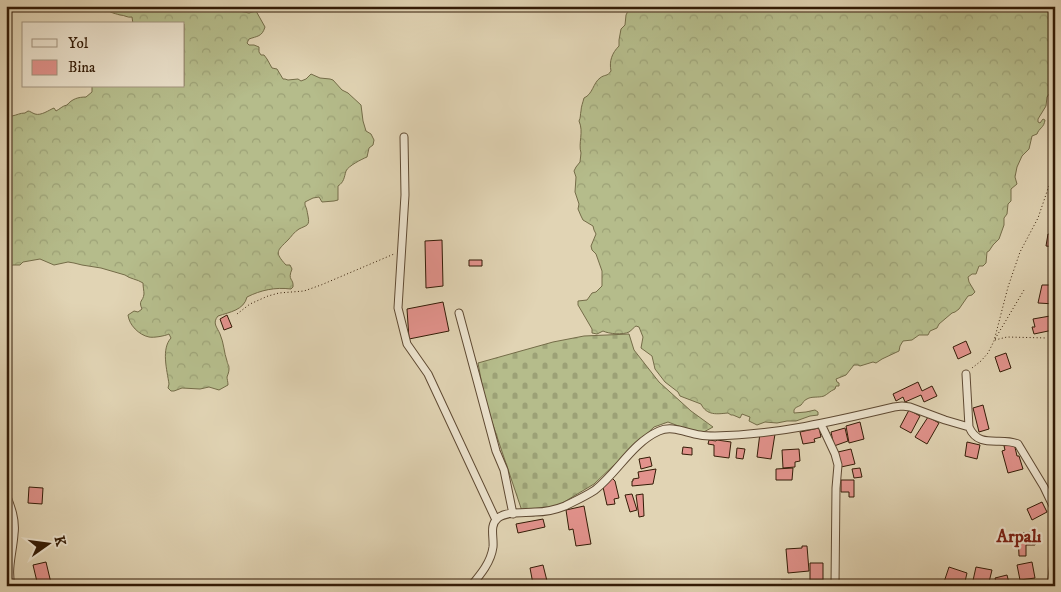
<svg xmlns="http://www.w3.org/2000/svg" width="1061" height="592" viewBox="0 0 1061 592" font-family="'IM FELL DW Pica',serif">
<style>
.forest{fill:url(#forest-crowns);stroke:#746c48}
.cemetery{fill:url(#cemetery-stones);stroke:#746c48}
.building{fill:#e2928c;stroke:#331b06}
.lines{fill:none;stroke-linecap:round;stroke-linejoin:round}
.street-casing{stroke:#5e4932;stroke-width:9}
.path{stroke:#331b06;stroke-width:1;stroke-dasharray:1 2.5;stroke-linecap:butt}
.street{stroke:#ece3ce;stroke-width:7}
.labels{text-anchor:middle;stroke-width:4.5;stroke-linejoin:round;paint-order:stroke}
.quarter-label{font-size:18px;font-weight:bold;fill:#7a1f14;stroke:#ece3ce}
</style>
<defs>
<pattern id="forest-crowns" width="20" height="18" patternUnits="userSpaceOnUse" patternTransform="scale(1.25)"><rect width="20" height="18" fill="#b5bc8b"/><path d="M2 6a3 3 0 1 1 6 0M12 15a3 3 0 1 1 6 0" fill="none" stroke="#9ca176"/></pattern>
<pattern id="cemetery-stones" width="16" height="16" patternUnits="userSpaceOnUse" patternTransform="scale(1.25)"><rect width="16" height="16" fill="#b5bc8b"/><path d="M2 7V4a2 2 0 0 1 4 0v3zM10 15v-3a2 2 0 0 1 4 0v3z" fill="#9ca176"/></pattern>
</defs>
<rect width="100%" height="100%" fill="#e1d4b4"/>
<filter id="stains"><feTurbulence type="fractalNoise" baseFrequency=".004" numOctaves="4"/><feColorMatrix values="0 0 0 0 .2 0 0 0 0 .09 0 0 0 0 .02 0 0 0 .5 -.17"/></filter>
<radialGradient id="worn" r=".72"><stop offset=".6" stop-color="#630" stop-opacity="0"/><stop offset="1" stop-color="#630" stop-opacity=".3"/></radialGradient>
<path class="forest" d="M105 6H241L237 9 239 11 249 13 256 11 265 27C262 37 257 36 249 39L247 43 249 45H254L259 47V52L261 55H264L267 59 272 68 277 69 283 79H285L288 80 298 79 301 81 306 79 311 74 320 78 330 79 333 80 342 90 348 93 361 105 363 121 366 131 371 134 374 140 373 145 369 148 367 157C362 159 348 166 346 171 344 178 344 182 338 186V200L334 201 322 202 319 197 313 198 305 202V205C307 209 307 211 308 216 310 226 307 225 299 229 294 232 291 237 288 240 277 251 274 252 286 265H290L292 269C287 281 294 278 293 287L291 289C275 287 261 290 247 297 244 310 230 312 218 316 212 323 217 327 220 334 224 343 224 353 227 361 228 366 229 364 229 369 229 372 228 374 227 377 227 379 228 382 228 385L219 390 209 387 200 389 182 388 174 391H171L168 388 169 384C167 370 161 349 171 338L169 334C165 336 153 338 149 337 139 335 129 325 128 315L134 311 138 312 142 309C138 300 143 302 144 294 144 291 143 287 143 283 137 279 130 279 125 275L101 268 82 265 74 263 68 262 54 265 40 259 23 262 20 265H13L6 268V121L10 119 12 116C17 115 20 113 25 113L28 111C30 111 32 113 35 114 41 116 49 110 54 108L56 111C60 109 62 106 67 105 72 99 78 97 86 97L92 92V86H184V24H133L132 17C127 18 125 15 120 15 113 13 112 13 105 9Z
M629 6H1055V86L1047 97 1046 106 1038 119V122L1040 123 1043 119 1045 120C1044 128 1039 128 1037 134L1032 136 1029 149 1022 156 1017 167 1015 177 1017 184 1011 189V201L1008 204 1007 214 1004 218V225L999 239 993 245 989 251 987 252 986 263 983 266H979L976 274H972L968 277 969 282 975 292 972 295 968 296 959 309 955 312 952 313 939 324 937 328 930 331 928 335H919L912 340 903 341 900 346 899 351 882 359 876 363 873 362 860 366 858 365H854L846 375 836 379 837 382 839 383V386H836L835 389C830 391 828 394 824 396 818 398 812 396 807 399 804 400 803 403 801 405 798 407 795 407 794 410V413L806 412 815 410 818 412V415L810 416 796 421H787L777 423 765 422 757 425 749 421 750 417 742 414 740 418 733 415H731L728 413C717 414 707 416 701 404L680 396 678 392 665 382 655 369 652 356 641 348 643 337 639 327 636 326C634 327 632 330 629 332 623 335 609 334 603 331L597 334 592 333V329L578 305V301L587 300 592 293 596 292 602 286V271L596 254 592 250 591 246 596 234 594 230 593 226 583 220 581 216 578 209 579 204 575 192 576 177 574 171 576 167 580 162 581 153C578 143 584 132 579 121 581 117 580 115 581 111 581 107 583 102 584 98 593 94 593 83 600 78 605 74 607 77 611 71 609 61 612 53 619 46V40L621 29 625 25 626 15 629 9Z"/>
<path class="cemetery" d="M629 334 634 350 659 382 691 411 713 427 700 434 668 422 654 427 594 484 554 508 522 511 485 401 478 363 553 342 584 336Z"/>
<path class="building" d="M1048 234 1055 235V247L1046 246Z
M442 240 443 286 426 288 425 241Z
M469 260H482V266H469Z
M1042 285H1054L1055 304 1038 303Z
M443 302 449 331 409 339 407 309Z
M227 315 232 327 224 330 220 319Z
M1050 316 1053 330 1034 334 1032 327H1035L1033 319Z
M966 341 971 353 958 359 953 347Z
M1006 353 1011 368 1000 372 995 357Z
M918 382 922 391 932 386 937 396 924 402 921 395 905 402 903 397 896 401 893 394Z
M983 405 989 429 979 432 973 408Z
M909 410 920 416 911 433 900 427Z
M928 417 939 423 927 444 915 437Z
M860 422 864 439 849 443 846 426Z
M819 428 821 437 814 439 815 442 803 444 800 432Z
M845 428 848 441 834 446 831 432Z
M760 433 775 434 771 459 757 457Z
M709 440 716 441 717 440 731 442 729 458 714 456V445L708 444Z
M967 442 980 445 977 459 965 456Z
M1014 443 1017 456H1019L1023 469 1008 473 1002 451 1005 450 1004 446Z
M683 447 692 448V455L682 454Z
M737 448 745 449 743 459 736 458Z
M799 449 800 461 795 462V467L783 468 782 450Z
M851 449 855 464 841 467 838 452Z
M650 457 652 466 641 469 639 459Z
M793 468 792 480H776V469Z
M860 468 862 477 854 478 852 469Z
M656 469 653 484 632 486V481H633V479L639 478 638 472Z
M612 478 615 481 619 498 614 499 615 504 607 505 603 487Z
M841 480H854V497H849V492H841Z
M29 487 43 488 42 504 28 503Z
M632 494 637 510 630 512 625 495Z
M643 494 644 516 639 517 636 495Z
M1042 502 1047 512 1032 520 1027 509Z
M584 506 591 544 576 546 573 529 569 530 566 510Z
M543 519 545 527 518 533 516 524Z
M1034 532 1035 545H1026V556H1019L1018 533Z
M802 546H807L809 571 788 573 786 549 802 548Z
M46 562 51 583 38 586 33 565Z
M1032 562 1035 578 1020 580 1017 565Z
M810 563H823V580H810Z
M543 565 547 581 533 584 530 568Z
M949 567 967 573 964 586 943 585Z
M976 567 992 570 988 586 972 585Z
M1007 575 1009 583 997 586 995 578Z
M781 580H792L793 586H781Z"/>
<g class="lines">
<g class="street-casing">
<path id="street" d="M404 137 405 195 398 308 407 344 428 374 496 520
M459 313 496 451 504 470 513 514
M966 374 969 427
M821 424 835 454 838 465 836 488 835 585
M6 494C11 507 16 520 14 534 13 551 7 568 11 586
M471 586C481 574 491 562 493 547 494 537 489 525 498 518 507 511 524 513 535 512 545 512 555 510 565 506 575 501 586 496 595 490 618 472 632 443 659 431 672 425 686 433 700 435 705 436 710 436 715 436 776 435 835 421 894 407L902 406 910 407 945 420 969 427C979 450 1001 436 1018 444L1044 487 1055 510
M809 586 816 584 846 586
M1051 586 1055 554"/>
</g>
<path class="path" d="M237 314 250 304 268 296 279 293 304 291 321 285 394 254
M995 339 1024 290
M995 340 1007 337 1047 338
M972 368 981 361 988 353 994 341 1008 287 1020 252 1038 218 1055 168"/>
<use href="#street" class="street"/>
</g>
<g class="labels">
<g class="quarter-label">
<text x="1019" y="542">Arpalı</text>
</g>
</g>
<rect width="1061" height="592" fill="none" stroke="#e1d4b4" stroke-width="25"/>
<rect x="8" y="8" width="1046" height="577" fill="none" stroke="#331b06" stroke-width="2.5"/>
<rect x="12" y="12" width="1036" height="567" fill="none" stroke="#331b06"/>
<rect x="22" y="22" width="162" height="65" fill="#ece3ce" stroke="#a2937e"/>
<rect x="32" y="39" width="25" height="8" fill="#ece3ce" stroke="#a2937e"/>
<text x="68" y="48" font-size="15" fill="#331b06">Yol</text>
<rect x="32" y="60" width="25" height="15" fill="#e2928c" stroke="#a2937e"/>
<text x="68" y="72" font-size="15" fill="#331b06">Bina</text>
<g transform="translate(48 544) rotate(76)" stroke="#ece3ce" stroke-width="4" paint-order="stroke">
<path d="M0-4L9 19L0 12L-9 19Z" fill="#331b06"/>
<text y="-8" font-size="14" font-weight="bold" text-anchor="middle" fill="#331b06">K</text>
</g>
<rect width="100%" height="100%" filter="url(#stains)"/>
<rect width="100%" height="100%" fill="url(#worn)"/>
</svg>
